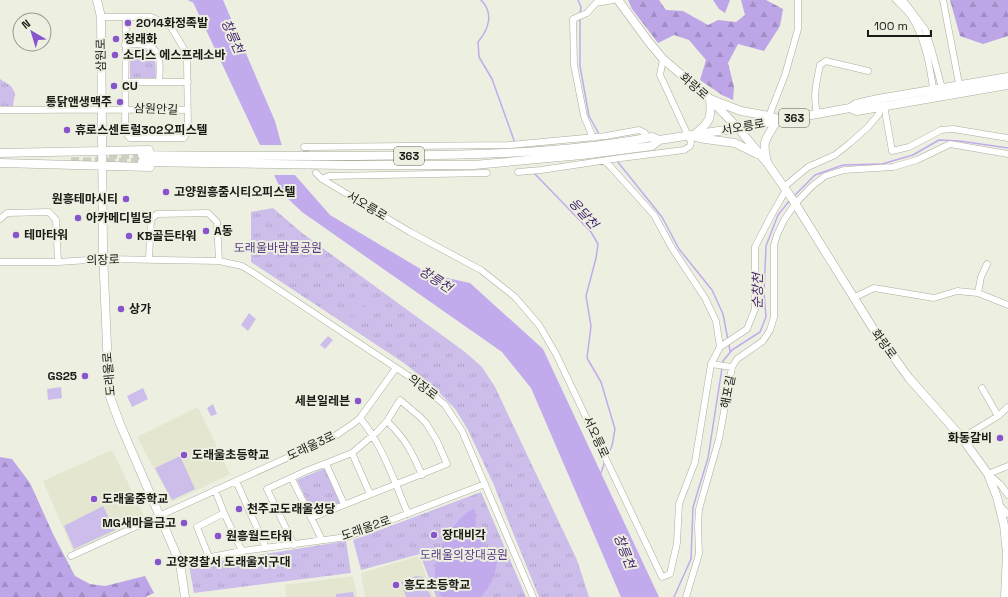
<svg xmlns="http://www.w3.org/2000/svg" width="1008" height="597" viewBox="0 0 1008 597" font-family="'Space Grotesk','Noto Sans KR',sans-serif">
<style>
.built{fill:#e4e6d0}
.grass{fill:url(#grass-tufts)}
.forest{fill:url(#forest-firs)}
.pitch{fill:#cdbdeb}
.water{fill:#c2abec}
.pier{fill:#edefe1}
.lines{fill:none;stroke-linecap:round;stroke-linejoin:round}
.stream{stroke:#c2abec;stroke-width:1.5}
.minor-tunnel{stroke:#cecfc3;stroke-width:6;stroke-dasharray:6 3;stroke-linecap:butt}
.major-tunnel{stroke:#cecfc3;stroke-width:8;stroke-dasharray:8 4;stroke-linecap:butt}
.minor-casing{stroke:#abad9f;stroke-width:7}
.major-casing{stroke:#abad9f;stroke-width:9}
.minor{stroke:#fff;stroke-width:6}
.major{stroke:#fff;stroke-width:8}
.poi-dot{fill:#8754cc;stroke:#edefe1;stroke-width:1.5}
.labels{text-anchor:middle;stroke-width:4;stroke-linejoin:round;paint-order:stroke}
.shield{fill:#edefe1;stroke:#5a5b53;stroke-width:1}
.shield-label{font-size:11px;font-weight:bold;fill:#1b1b16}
.poi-label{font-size:12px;font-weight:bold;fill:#1b1b16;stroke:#edefe1;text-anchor:start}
.street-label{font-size:12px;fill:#1b1b16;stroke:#edefe1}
.park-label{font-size:12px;fill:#5a3b87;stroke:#edefe1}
.water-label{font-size:13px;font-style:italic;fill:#411f6a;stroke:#edefe1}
</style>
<defs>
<pattern id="grass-tufts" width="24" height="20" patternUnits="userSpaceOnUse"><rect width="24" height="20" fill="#cdbdeb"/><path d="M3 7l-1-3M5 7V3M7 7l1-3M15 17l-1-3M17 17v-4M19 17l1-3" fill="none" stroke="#afa2c9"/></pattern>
<pattern id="forest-firs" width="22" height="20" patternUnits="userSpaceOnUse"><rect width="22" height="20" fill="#bda6e7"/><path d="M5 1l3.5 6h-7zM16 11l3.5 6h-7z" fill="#a28ec5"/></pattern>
</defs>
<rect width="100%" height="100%" fill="#edefe1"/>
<path class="built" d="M198 407 230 474 172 502 137 437Z
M112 450 145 518 73 551 43 481Z
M419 556 434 597H365L361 573Z
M353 576 357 597H286L285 585Z"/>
<path class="grass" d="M145 49C158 57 155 64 156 78H130V51Z
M0 79 11 86 15 93 13 106H0Z
M273 208 302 233 465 352 482 367 495 387 577 560 589 597H539L493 483 468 430 456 410 434 387 404 363 251 262V212Z
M325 468 340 503 313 513 297 480Z
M481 492 526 597H436L420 554 361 570 353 540Z
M346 541 351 573 194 593 189 566Z"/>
<path class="forest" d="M628 0H659L666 10 683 11 708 25 718 20 736 22 745 15 741 0H766L783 9 780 26 764 51 738 44 728 63 734 87 733 100 722 95 700 80 706 60 689 40 674 35 658 43 632 9Z
M713 0H730L725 13 719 9Z
M950 0H1008V36L983 44 960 36Z
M0 457 12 459 30 483 53 534 75 576 90 584 105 586 145 576 154 593 145 597H0Z"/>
<path class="pitch" d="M355 292 374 298 371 308 353 302Z
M351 305 370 310 367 320 349 315Z
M249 313 256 319 248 331 241 325Z
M328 336 333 340 325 349 320 345Z
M61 387 62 398 48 400 47 389Z
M143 388 148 399 132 407 127 396Z
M213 404 217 414 211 416 207 408Z
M180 456 195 489 172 500 155 468Z
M103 506 115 530 74 549 64 526Z
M416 576 423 577 431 597H406L401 582Z
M353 592 354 597H336V594Z"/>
<path class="water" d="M192 0H223L275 121 281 143 294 174 330 215 429 274 470 283 543 349 659 597H621L531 388 502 352 302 212 283 194Z
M474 508C477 517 474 527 478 536 482 545 488 547 494 555 502 566 489 588 481 597H442C422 570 448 523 474 508Z"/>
<path class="pier" d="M258 145H284L297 175H272Z"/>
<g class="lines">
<path class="stream" d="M189 0 194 2
M481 0C494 13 489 29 478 42L479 57 492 79 515 143
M578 0 581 7 580 14
M580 18V66L589 116 599 134
M617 161 662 217 679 249 712 290 723 314 728 340
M534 173 591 232 598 244 596 258 586 296 591 326 587 358 601 382 615 429 612 446 607 456
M794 196 815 175 843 165 882 164 913 155 939 140 960 141 1008 148
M729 344 730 352
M723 364V361L732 350 760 332 766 317 764 292 766 246 778 215 790 200
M601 473 605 461
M674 597 691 559 693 507 708 458 722 368"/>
<path class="minor-tunnel" d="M304 147 316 173"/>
<path class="major-tunnel" d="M97 155H142
M71 161 142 162"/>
<g class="minor-casing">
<path id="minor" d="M896 0C901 5 907 10 911 16 926 40 930 67 934 94
M903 0 925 29 932 51 943 92
M943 0 960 89
M101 17H151L162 22 171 27 184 49 187 62 188 131 184 138H130L125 132 126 17
M125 45C131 45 139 43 145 45 163 48 160 69 159 82
M125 82H188
M884 105 892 151 909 147 941 130 953 129 1008 138
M0 110C62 110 125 109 187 110
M817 114C813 96 816 84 820 65L826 61 868 71
M769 116 785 75 798 29V0
M593 138 584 116 574 65 573 19 587 13 596 3 613 0
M304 147 510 145 606 136 639 130 645 133 647 138
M604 161 610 166 654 215 672 248 705 298 716 321 720 347
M518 172 541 170 621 158 684 150 690 146 691 142 660 75 663 59
M316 173 322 179 410 232 481 270 515 297 539 325 556 354 662 577 670 574 677 543 679 504 695 462 711 364 720 347 747 329 755 309V247L771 216 786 190
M322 179 329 176 487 173
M784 187 808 167 835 155 850 143 867 128 879 114V106
M0 219 7 213 49 212 56 220 58 262
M149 259 151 219 157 214 208 213 217 222 219 261
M0 262H58L104 259 219 261 242 266 255 274 422 385 445 405 462 431 533 597
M978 293 981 277 987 264
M853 298 874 288 934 298 957 291 978 293 1008 305
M711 364 732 367
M982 388 998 416
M360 418C383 446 394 481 408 514
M387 421C406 440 411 450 422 475
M962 438 998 416 1008 407
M352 453 370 494
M326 464 344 504
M1008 466 988 474 1001 485 1008 495
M292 479 322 540
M236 481 266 548
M215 490 224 513 242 551
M1000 506 1008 514
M294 545 267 489 306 471 352 453 377 432 387 421 400 400 419 416 426 423 437 441 447 464 311 518
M71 556 335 436 354 423 360 418 396 368
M209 557 197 527 224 513
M180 563 242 551 347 537 485 484
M686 597 699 554 698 526 699 509 719 439 732 367 737 359 763 341 770 330 774 317V245L777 235 784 220 795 204 811 187 825 176 844 170 893 167 917 160 950 144 1008 154"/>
</g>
<g class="major-casing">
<path id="major" d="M97 0 101 17 103 251 109 394 120 424 180 563 185 597
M618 0 648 41 663 59 710 99 738 128 768 164 793 200 874 330 909 378 962 438 988 474 997 497 1004 525 1007 553 1005 597
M850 108 857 111 1008 85
M693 136C709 122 712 121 710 99L741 111 769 116 782 120
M696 137 705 139 735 143 757 154
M0 153 149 150
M142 155C210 156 277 156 345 156 447 155 551 156 652 137L659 140
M767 161C761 139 767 139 776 122
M142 162 346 165H474L582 155 652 146 659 140 738 128 817 114 850 108 856 104 878 99 1008 77
M0 163 150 167"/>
</g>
<use href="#minor" class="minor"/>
<use href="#major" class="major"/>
</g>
<g class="poi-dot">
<circle cx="128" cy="23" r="4"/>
<circle cx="116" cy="39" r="4"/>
<circle cx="115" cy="55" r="4"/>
<circle cx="114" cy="86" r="4"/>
<circle cx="120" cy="102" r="4"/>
<circle cx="67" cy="130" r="4"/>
<circle cx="166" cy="192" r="4"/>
<circle cx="126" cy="199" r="4"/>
<circle cx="78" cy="218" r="4"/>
<circle cx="206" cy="231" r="4"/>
<circle cx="16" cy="235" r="4"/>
<circle cx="129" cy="236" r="4"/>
<circle cx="121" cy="309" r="4"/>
<circle cx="85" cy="376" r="4"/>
<circle cx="358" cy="401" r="4"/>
<circle cx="1000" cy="438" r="4"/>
<circle cx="184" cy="455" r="4"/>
<circle cx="94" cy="499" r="4"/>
<circle cx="239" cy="509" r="4"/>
<circle cx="184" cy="523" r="4"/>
<circle cx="434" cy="535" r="4"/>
<circle cx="218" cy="536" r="4"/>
<circle cx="158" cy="562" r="4"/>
<circle cx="396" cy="585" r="4"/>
</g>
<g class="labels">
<g class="shield">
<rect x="779" y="109" width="30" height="18" rx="3"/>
<rect x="394" y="147" width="30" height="18" rx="3"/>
</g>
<g class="shield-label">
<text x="794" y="122">363</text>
<text x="409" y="160">363</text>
</g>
<g class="poi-label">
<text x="136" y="27">2014화정족발</text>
<text x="124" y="43">청래화</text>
<text x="123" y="59">소디스 에스프레소바</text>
<text x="122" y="90">CU</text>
<text x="112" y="106" text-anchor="end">통닭앤생맥주</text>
<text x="75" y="134">휴로스센트럴302오피스텔</text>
<text x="174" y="196">고양원흥줌시티오피스텔</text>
<text x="118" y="203" text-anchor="end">원흥테마시티</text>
<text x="86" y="222">아카메디빌딩</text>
<text x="214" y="235">A동</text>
<text x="24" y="239">테마타워</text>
<text x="137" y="240">KB골든타워</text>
<text x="129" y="313">상가</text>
<text x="77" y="380" text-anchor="end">GS25</text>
<text x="350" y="405" text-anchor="end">세븐일레븐</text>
<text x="992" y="442" text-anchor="end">화동갈비</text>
<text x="192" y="459">도래울초등학교</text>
<text x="102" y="503">도래울중학교</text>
<text x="247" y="513">천주교도래울성당</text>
<text x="176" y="527" text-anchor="end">MG새마을금고</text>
<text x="442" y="539">장대비각</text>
<text x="226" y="540">원흥월드타워</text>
<text x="166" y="566">고양경찰서 도래울지구대</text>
<text x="404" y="589">흥도초등학교</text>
</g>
<g class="street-label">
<text transform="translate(101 55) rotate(-91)" y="4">삼원로</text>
<text transform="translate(694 86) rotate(41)" y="4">화랑로</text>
<text transform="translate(156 109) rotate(2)" y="4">삼원안길</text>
<text transform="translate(743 127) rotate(-10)" y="4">서오릉로</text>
<text transform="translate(367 206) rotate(31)" y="4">서오릉로</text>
<text transform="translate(103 260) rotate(-2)" y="4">의장로</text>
<text transform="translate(884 344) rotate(54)" y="4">화랑로</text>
<text transform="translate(109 374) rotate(-95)" y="4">도래울로</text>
<text transform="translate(423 387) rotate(37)" y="4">의장로</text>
<text transform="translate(728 392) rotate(-79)" y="4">해포길</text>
<text transform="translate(596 437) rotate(65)" y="4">서오릉로</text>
<text transform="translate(311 446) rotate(-25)" y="4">도래울3로</text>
<text transform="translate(366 528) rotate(-19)" y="4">도래울2로</text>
</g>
<g class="park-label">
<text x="278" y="252">도래울바람물공원</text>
<text x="464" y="559">도래울의장대공원</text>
</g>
<g class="water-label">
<text transform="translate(233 36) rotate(66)" y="5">창릉천</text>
<text transform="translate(584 213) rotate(48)" y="5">응달천</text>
<text transform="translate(436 279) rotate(33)" y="5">창릉천</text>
<text transform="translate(757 291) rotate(-89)" y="5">순창천</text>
<text transform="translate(625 551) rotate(68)" y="5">창릉천</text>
</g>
</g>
<g transform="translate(32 32) rotate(322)"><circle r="19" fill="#edefe1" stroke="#999a90"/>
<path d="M0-3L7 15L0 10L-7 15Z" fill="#8754cc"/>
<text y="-6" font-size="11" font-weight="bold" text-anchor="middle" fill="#1b1b16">N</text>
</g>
<path d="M868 30v6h63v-6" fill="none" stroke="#1b1b16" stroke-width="2"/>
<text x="874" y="30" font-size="12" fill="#1b1b16" stroke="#edefe1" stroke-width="3" paint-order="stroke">100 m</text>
</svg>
